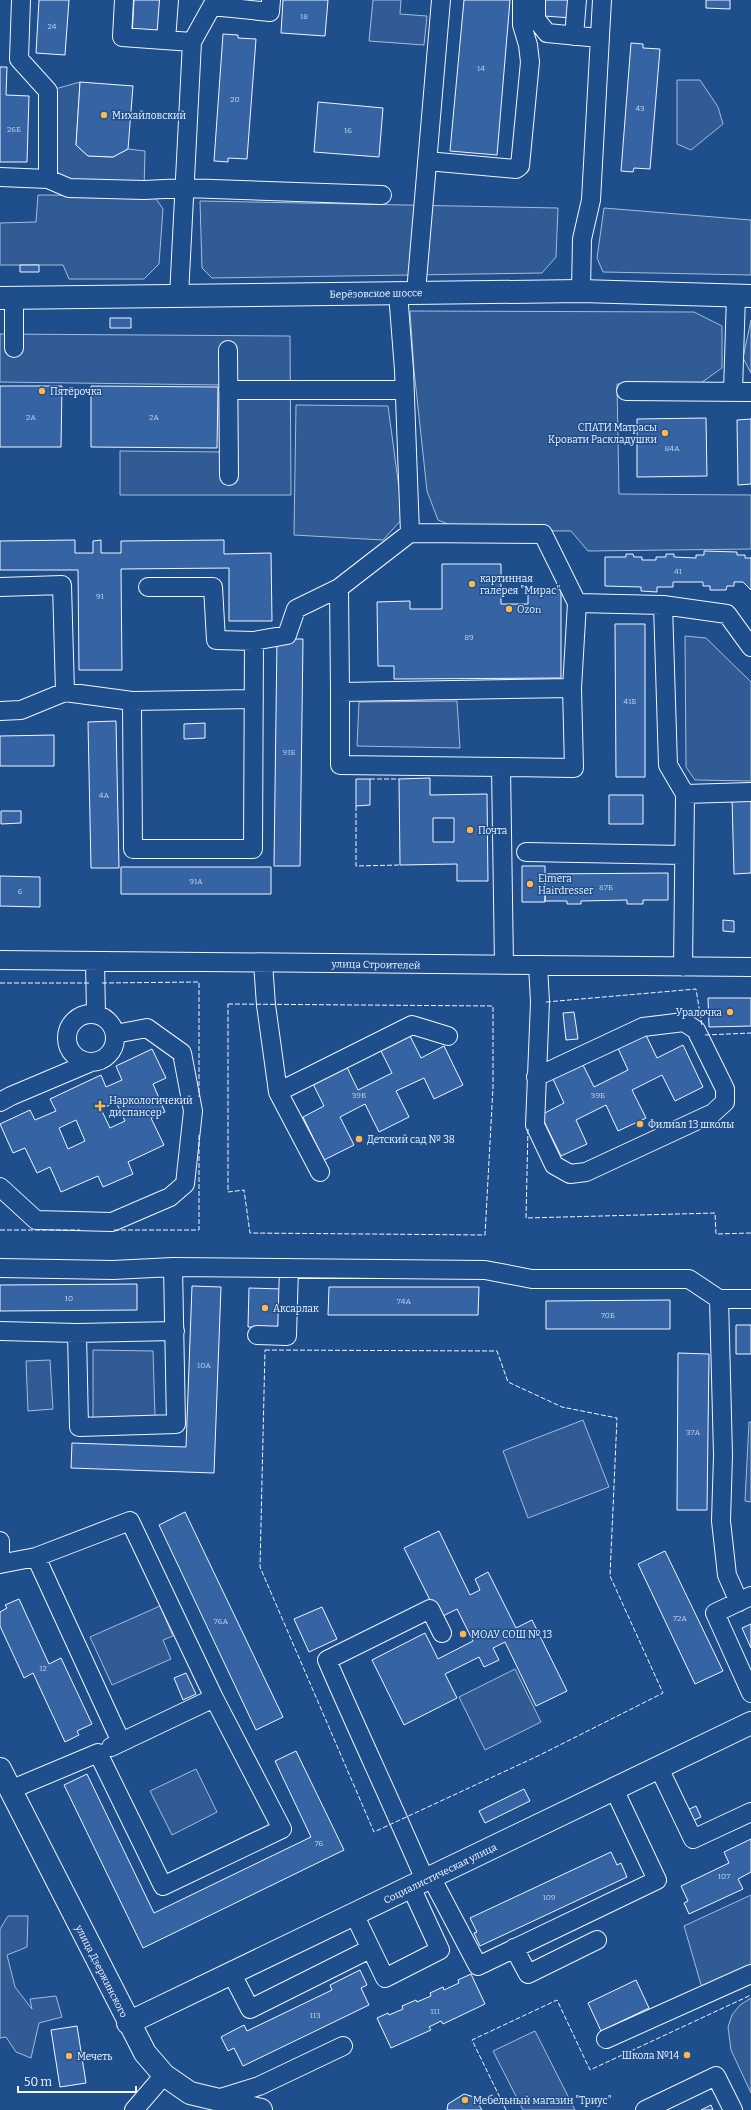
<svg xmlns="http://www.w3.org/2000/svg" width="751" height="2110" viewBox="0 0 751 2110" font-family="Bitter,serif">
<style>
.built{fill:#305b95;stroke:#a8bbd7}
.building{fill:#3563a3;stroke:#f2f6ff;fill-rule:evenodd}
.lines{fill:none;stroke-linecap:round;stroke-linejoin:round}
.minor-casing{stroke:#f2f6ff;stroke-width:20}
.major-casing{stroke:#f2f6ff;stroke-width:24}
.minor{stroke:#1f4e8c;stroke-width:18}
.major{stroke:#1f4e8c;stroke-width:22}
.fence{stroke:#f2f6ff;stroke-width:1;stroke-dasharray:5 2;stroke-linecap:butt}
.poi-dot{fill:#ffb74d;stroke:#1f4e8c;stroke-width:1.5}
.labels{text-anchor:middle;stroke-width:3;stroke-linejoin:round;paint-order:stroke}
.number-label{font-size:8px;fill:#c3d1e8}
.poi-label{font-size:10px;fill:#f2f6ff;stroke:#1f4e8c;text-anchor:start}
.street-label{font-size:10px;fill:#f2f6ff;stroke:#1f4e8c}
</style>
<rect width="100%" height="100%" fill="#1f4e8c"/>
<path class="built" d="M373 0H401L400 14 427 16 424 45 369 41Z
M677 80H700L718 107 723 124 691 150 677 144Z
M80 82 76 145 88 156 113 157 128 149 145 151 144 190 48 179V91Z
M38 195 154 196 163 209 159 264 144 279H69L63 265H0V223L36 222Z
M200 201 558 208 556 257 542 273 212 278 202 268Z
M604 208 751 220V275L603 272 597 258Z
M410 311 694 312 722 326V368L698 385 617 384 619 494 751 495V549L588 551 571 531 463 530 438 520 427 491 414 370Z
M751 320V373L743 358Z
M0 334 290 336 291 495H120V451L223 452V385L0 382Z
M296 405 388 406 403 518 383 540 294 535Z
M685 636 706 638 751 682V781L695 780 686 767Z
M457 701 460 748 357 746 359 702Z
M93 1350 153 1351 155 1416 93 1418Z
M50 1360 53 1409 28 1411 26 1361Z
M583 1420 609 1487 528 1518 503 1451Z
M749 1422H751V1502L745 1501Z
M160 1606 173 1636 163 1640 171 1659 112 1685 90 1637Z
M515 1669 541 1722 485 1750 459 1697Z
M196 1769 217 1812 172 1835 150 1791Z
M751 1895V1965L702 1988 684 1926Z
M8 1916H28L27 1947 7 1955 15 1987 32 2009 30 1999 56 1996 62 2017 39 2023 31 2058 16 2052 6 2037 0 2038V1929Z
M751 1998V2093L731 2050 728 2027 732 2015 740 2005Z
M535 2031 575 2110H523L493 2051Z"/>
<path class="building" d="M39 0H69L65 55 36 53Z
M134 0H162L160 39 132 37Z
M283 0H328L325 36 281 33Z
M464 0H510L497 155 450 151Z
M545 0H573L572 18 544 16Z
M706 0H730V9L706 8Z
M223 34 238 35V38L256 39 247 159 228 158V162L214 161Z
M631 43 643 44V48L660 49 650 169 634 168 633 172 621 171Z
M0 67H7L6 95 29 96 27 162H0Z
M80 82 133 86 128 149 113 157 88 156 76 145Z
M318 102 383 108 379 157 314 152Z
M20 265H39V272H20Z
M110 318H131V328H110Z
M0 386H62L61 447H0Z
M91 386 218 387 217 448 91 447Z
M706 418 707 476 637 477V419Z
M751 419V484L738 485 737 420Z
M75 540V553H93V541L101 540V553H121V541L224 540V554L271 553 272 621H229V568L121 569 122 670H79L78 570H0V541Z
M704 551 737 552V555H745V558H751V590L743 582H734V586H727L726 590H710V586H703V582H673V587H657V592L641 591V587L605 586V557H626V554H633L634 557H642V560H656V557H666V554H674V557L696 558V555H704Z
M442 564H501V604H528V589H561V678L394 679V666H378L377 602 410 601V609H442Z
M615 624H645V777H616Z
M277 639H303L300 866H274Z
M116 721 119 868H91L88 722Z
M205 723V738L184 739V724Z
M54 735V766H0V736Z
M430 778V795L487 794 488 881H457V864L400 865 399 779ZM433 818H454V842H433Z
M356 779H370V805L356 806Z
M609 795H643V824H609Z
M751 797V873L734 874 732 798Z
M1 811H21V823L1 824Z
M522 866H545V902H522Z
M121 867H271V894H121Z
M668 873V900H643V904H627V900L581 901V904H567V901H545V874Z
M0 876 40 877V907L0 906Z
M723 920 734 921V932L723 931Z
M708 998H751V1026L709 1027Z
M574 1012 578 1039 566 1040 563 1013Z
M407 1030 421 1058 444 1046 463 1085 434 1099 424 1078 396 1091 409 1117 379 1132 365 1104 340 1117 354 1145 324 1160 303 1117 324 1106 311 1080 345 1063 358 1090 392 1073 378 1045Z
M645 1033 657 1058 683 1045 703 1087 675 1101 662 1075 632 1090 646 1118 618 1131 606 1105 576 1120 587 1144 561 1156 541 1115 564 1103 552 1077 582 1063 594 1087 628 1070 617 1046Z
M152 1049 166 1078 153 1084 165 1112 151 1118 164 1145 128 1162 133 1174 103 1187 98 1176 61 1192 50 1167 37 1173 25 1148 13 1153 0 1124 30 1110 35 1120 56 1111 50 1099 101 1075 106 1087 122 1080 116 1066ZM116 1102 125 1121 110 1128 101 1109ZM76 1120 85 1141 68 1149 59 1128Z
M137 1284V1310L0 1311V1285Z
M192 1286 221 1287 214 1473 71 1468 72 1443 186 1447Z
M329 1287H479L478 1315H328Z
M249 1288 282 1289V1328L248 1327Z
M670 1300V1329H546V1301Z
M736 1325H751V1354H736Z
M678 1353 709 1354 707 1510H677Z
M185 1512 283 1717 256 1730 159 1525Z
M439 1531 470 1595 480 1590 475 1579 488 1572 516 1628 532 1620 567 1691 536 1706 505 1642 493 1648 499 1660 484 1667 479 1657 445 1674 457 1698 404 1725 372 1660 425 1633 438 1659 473 1641 457 1609 439 1618 404 1548Z
M665 1551 723 1671 695 1684 638 1564Z
M19 1599 49 1664 61 1658 92 1724 77 1731 79 1735 65 1742 33 1673 24 1678 0 1626V1612L7 1608 5 1605Z
M322 1607 337 1639 309 1652 294 1619Z
M751 1624V1648L742 1628Z
M186 1673 196 1694 183 1700 174 1678Z
M296 1751 344 1850 143 1948 64 1785 87 1774 154 1913 311 1837 275 1761Z
M524 1789 530 1801 485 1823 479 1811Z
M696 1806 701 1817 688 1823 683 1812Z
M751 1839V1872L738 1879 743 1889 689 1914 684 1903 688 1901 681 1886 729 1863 724 1852Z
M611 1852 617 1865 621 1863 627 1877 480 1946 474 1933 477 1932 470 1918Z
M360 1970 367 1985 361 1988 369 2005 243 2066 234 2048 228 2051 221 2037 244 2025 247 2031 332 1990 330 1985Z
M471 1974 485 2004 443 2024 441 2021 429 2027 431 2030 391 2048 377 2018 388 2013 389 2015 403 2009 402 2006 416 2000 417 2002 431 1996 430 1993 443 1987 444 1990 459 1983 458 1980Z
M636 1980 649 2008 601 2031 588 2003Z
M77 2026 86 2083 60 2087 51 2030Z
M464 2094 474 2097 482 2110H447L448 2104Z
M711 2105 713 2110H701Z"/>
<g class="lines">
<g class="minor-casing">
<path id="minor" d="M21 0 19 59 48 91V179L69 188 144 190 185 188 382 195
M124 0 122 37 192 42
M536 0V19L547 33 599 38
M574 36 577 0
M166 40 169 0
M427 161 516 169 520 166 530 62 528 45 522 25V0
M0 177 48 179
M581 291 582 239 591 200 602 0
M416 292 441 0
M398 293 404 370 410 533 543 534 577 603 572 688 574 768 501 767 504 965
M179 296 192 42 212 6 270 12 271 0
M14 348V297
M228 350 229 476
M228 390H404
M626 391 751 392
M733 391 736 295
M0 587 62 585 65 692
M577 603 663 605 727 614 751 647
M663 605 668 765 685 794 683 967
M254 641 287 635 296 609 339 588
M340 692 339 588 410 533
M132 701 133 849H253L254 641 216 640 213 587H148
M0 711 21 710 65 692 132 701 254 699
M501 767 340 765V692L572 688
M685 794 751 792
M526 852 684 855
M0 960 751 967
M95 961 96 1014
M263 963 266 1005 278 1092 320 1172
M67 1038a24 24 0 1 1 48 0a24 24 0 1 1-48 0Z
M536 1077 643 1027 684 1022 696 1030 725 1089V1102L713 1113 586 1172 570 1174 554 1165 535 1125 540 1002 538 965
M278 1092 412 1025 448 1036
M0 1102 11 1096 89 1063
M0 1187 36 1220 112 1222 170 1197 185 1184 193 1111 182 1053 147 1028 115 1034
M173 1267 485 1270 532 1279H689L719 1299H751
M0 1268 113 1270 173 1267 176 1424 79 1427 77 1333
M719 1299 723 1455 721 1521 727 1575 739 1602
M0 1331 77 1333 175 1331
M257 1335 287 1336 289 1268
M0 1541V1564
M36 1557 121 1742
M0 1564 36 1557 130 1521 214 1698 282 1829 163 1886 98 1753 10 1790
M751 1596 715 1613 751 1693
M111 1747 214 1698
M659 1768 693 1839 751 1812
M431 1877 478 1966 657 1880 614 1789
M425 1880C393 1806 359 1734 327 1660L430 1609 442 1633
M354 1914 385 1978 440 1950 411 1887
M514 1948 528 1974 597 1940
M232 1974 250 2009 370 1949
M606 2039 751 1974
M217 2099 259 2086 343 2046
M134 2110 164 2075
M645 2110 716 2076 733 2110"/>
</g>
<g class="major-casing">
<path id="major" d="M0 298 581 291 751 296
M0 1769 145 2053 164 2075 190 2093 261 2110
M128 2023 751 1723"/>
</g>
<use href="#minor" class="minor"/>
<use href="#major" class="major"/>
<path class="fence" d="M370 779H399
M356 806V866L400 865
M0 983H90
M102 983 199 982V1097
M546 1002 696 989 702 1026
M228 1004 493 1006V1087L485 1235 250 1233 244 1190 228 1192Z
M705 1035 751 1033
M528 1129 526 1218 715 1213 716 1234 751 1233
M0 1230H80
M114 1230H199V1135
M265 1350 497 1351 508 1382 562 1407 617 1418 610 1576 663 1693 540 1755 374 1832 260 1567Z
M506 2110 472 2040 557 2000 590 2070 751 1995"/>
</g>
<g class="poi-dot">
<circle cx="104" cy="115" r="4"/>
<circle cx="42" cy="391" r="4"/>
<circle cx="665" cy="433" r="4"/>
<circle cx="472" cy="584" r="4"/>
<circle cx="509" cy="609" r="4"/>
<circle cx="470" cy="830" r="4"/>
<circle cx="530" cy="884" r="4"/>
<circle cx="730" cy="1012" r="4"/>
<path d="M98 1100h4v4h4v4h-4v4h-4v-4h-4v-4h4z"/>
<circle cx="640" cy="1124" r="4"/>
<circle cx="359" cy="1139" r="4"/>
<circle cx="265" cy="1308" r="4"/>
<circle cx="463" cy="1634" r="4"/>
<circle cx="687" cy="2055" r="4"/>
<circle cx="69" cy="2056" r="4"/>
<circle cx="465" cy="2100" r="4"/>
</g>
<g class="labels">
<g class="number-label">
<text x="304" y="19">18</text>
<text x="52" y="29">24</text>
<text x="481" y="71">14</text>
<text x="235" y="102">20</text>
<text x="640" y="111">43</text>
<text x="14" y="132">26Б</text>
<text x="348" y="133">16</text>
<text x="31" y="420">2А</text>
<text x="154" y="420">2А</text>
<text x="672" y="451">84А</text>
<text x="678" y="574">41</text>
<text x="100" y="599">91</text>
<text x="469" y="640">89</text>
<text x="630" y="704">41Б</text>
<text x="289" y="755">91Б</text>
<text x="104" y="798">4А</text>
<text x="196" y="884">91А</text>
<text x="606" y="890">87Б</text>
<text x="20" y="894">6</text>
<text x="359" y="1098">39В</text>
<text x="598" y="1098">39Б</text>
<text x="69" y="1301">10</text>
<text x="404" y="1304">74А</text>
<text x="608" y="1318">70Б</text>
<text x="204" y="1368">10А</text>
<text x="693" y="1435">37А</text>
<text x="680" y="1621">72А</text>
<text x="221" y="1624">76А</text>
<text x="43" y="1671">12</text>
<text x="319" y="1846">76</text>
<text x="724" y="1879">107</text>
<text x="549" y="1900">109</text>
<text x="435" y="2014">111</text>
<text x="315" y="2018">113</text>
</g>
<g class="poi-label">
<text x="112" y="119">Михайловский</text>
<text x="50" y="395">Пятёрочка</text>
<text x="657" y="431" text-anchor="end">СПАТИ Матрасы<tspan x="657" dy="12">Кровати Раскладушки</tspan></text>
<text x="480" y="582">картинная<tspan x="480" dy="12">галерея "Мирас"</tspan></text>
<text x="517" y="613">Ozon</text>
<text x="478" y="834">Почта</text>
<text x="538" y="882">Elmera<tspan x="538" dy="12">Hairdresser</tspan></text>
<text x="722" y="1016" text-anchor="end">Уралочка</text>
<text x="109" y="1104">Наркологичекий<tspan x="109" dy="12">диспансер</tspan></text>
<text x="648" y="1128">Филиал 13 школы</text>
<text x="367" y="1143">Детский сад № 38</text>
<text x="273" y="1312">Аксарлак</text>
<text x="471" y="1638">МОАУ СОШ № 13</text>
<text x="679" y="2059" text-anchor="end">Школа №14</text>
<text x="77" y="2060">Мечеть</text>
<text x="473" y="2104">Мебельный магазин "Триус"</text>
</g>
<g class="street-label">
<text transform="translate(376 293) rotate(-1)" y="4">Берёзовское шоссе</text>
<text transform="translate(376 964) rotate(1)" y="4">улица Строителей</text>
<text transform="translate(440 1873) rotate(-26)" y="4">Социалистическая улица</text>
<text transform="translate(102 1971) rotate(63)" y="4">улица Дзержинского</text>
</g>
</g>
<path d="M18 2086v6h118v-6" fill="none" stroke="#f2f6ff" stroke-width="2"/>
<text x="24" y="2086" font-size="12" fill="#f2f6ff" stroke="#1f4e8c" stroke-width="3" paint-order="stroke">50 m</text>
</svg>
